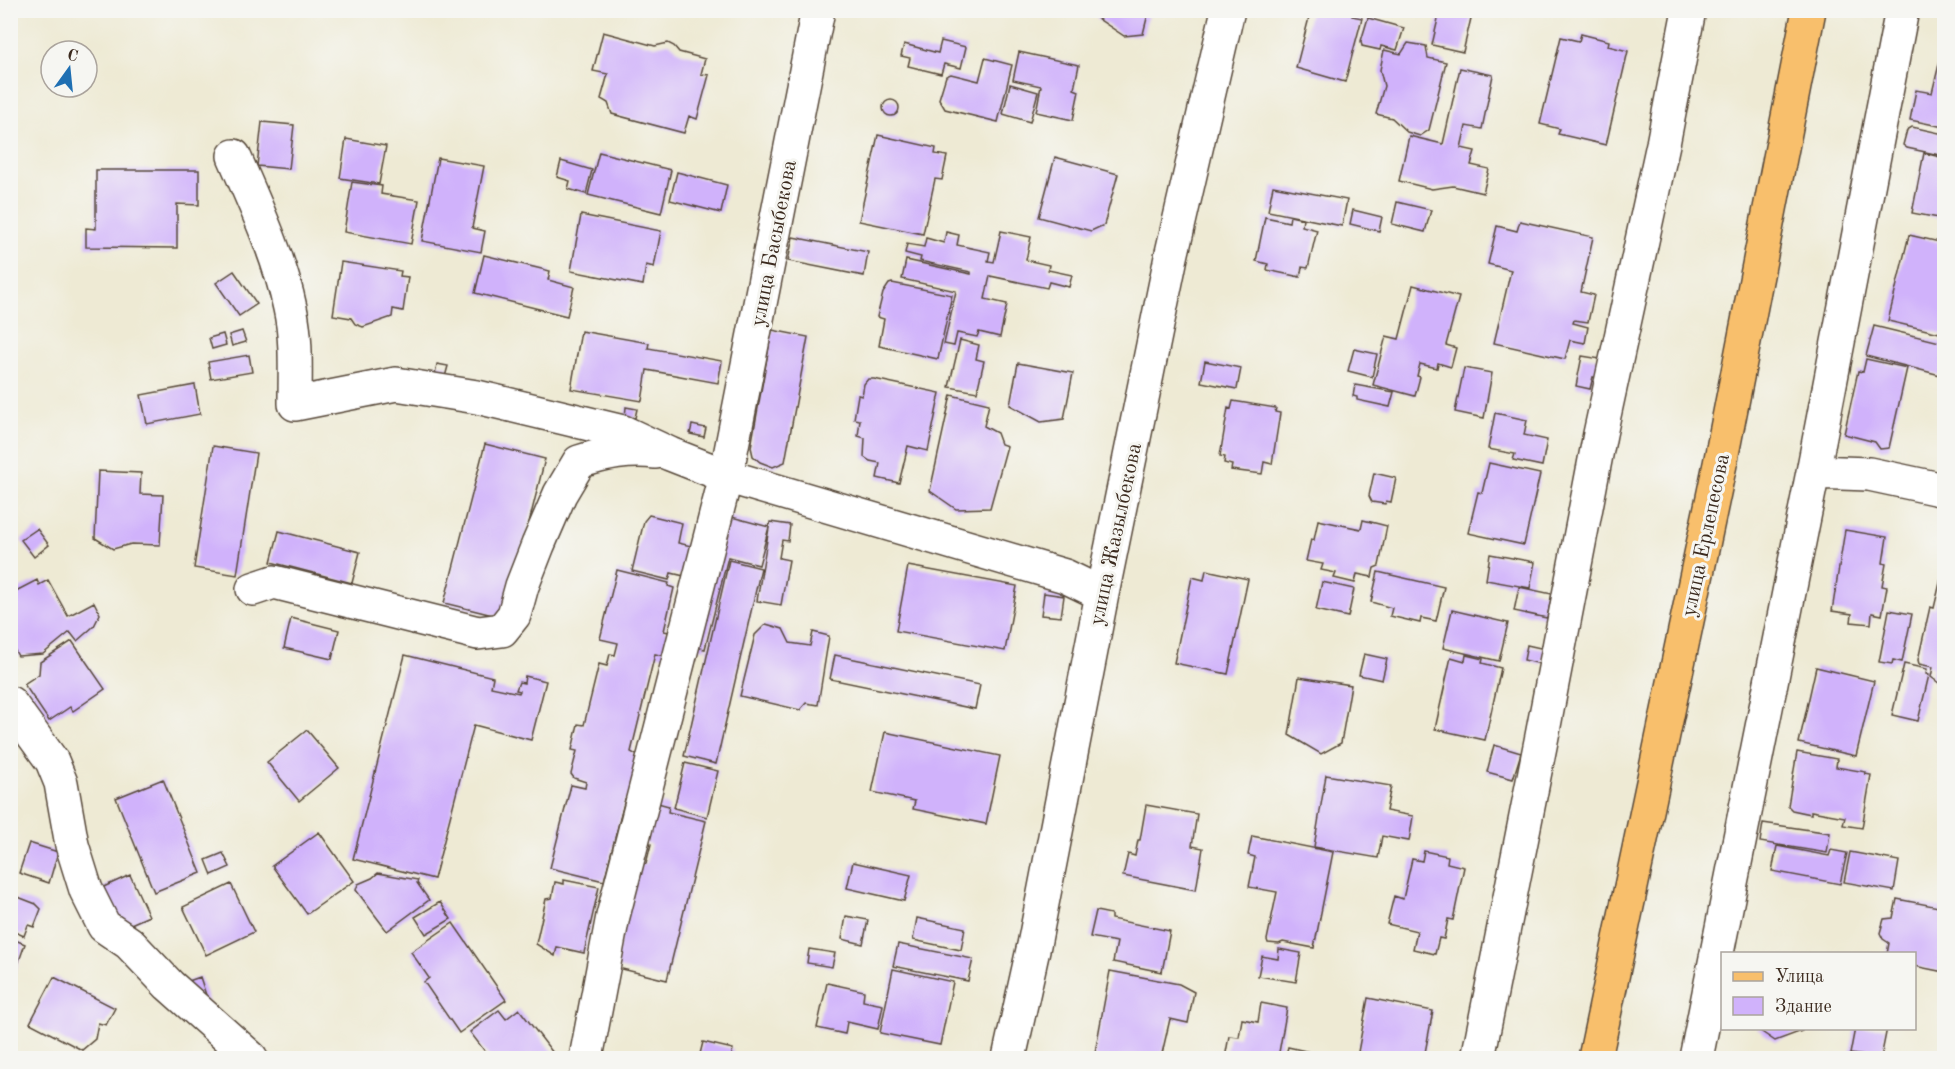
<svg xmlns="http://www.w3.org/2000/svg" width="1955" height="1069" viewBox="0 0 1955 1069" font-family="'Old Standard TT',serif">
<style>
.building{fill:#d0b2fb}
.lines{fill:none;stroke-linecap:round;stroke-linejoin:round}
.minor-casing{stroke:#564739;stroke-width:36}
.major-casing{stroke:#564739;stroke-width:36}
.minor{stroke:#fff;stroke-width:33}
.major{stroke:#f8bf6c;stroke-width:33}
.labels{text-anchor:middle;stroke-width:6;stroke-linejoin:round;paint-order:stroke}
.street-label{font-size:21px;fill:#3b2a1e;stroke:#f6f6f2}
</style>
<rect width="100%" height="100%" fill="#f6f6f2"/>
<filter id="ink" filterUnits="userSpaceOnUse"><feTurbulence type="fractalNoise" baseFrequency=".0167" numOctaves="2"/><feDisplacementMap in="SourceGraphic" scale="12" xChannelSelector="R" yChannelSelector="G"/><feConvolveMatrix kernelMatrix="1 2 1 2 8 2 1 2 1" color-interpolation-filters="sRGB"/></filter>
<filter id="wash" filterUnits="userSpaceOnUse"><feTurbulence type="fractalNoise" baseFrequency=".008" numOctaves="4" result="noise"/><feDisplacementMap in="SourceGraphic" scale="24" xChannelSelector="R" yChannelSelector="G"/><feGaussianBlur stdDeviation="1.35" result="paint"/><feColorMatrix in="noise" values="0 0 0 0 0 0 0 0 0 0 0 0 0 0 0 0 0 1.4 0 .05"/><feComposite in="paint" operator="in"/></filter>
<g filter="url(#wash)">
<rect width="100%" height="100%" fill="#eeead4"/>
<g id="blocks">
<path class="building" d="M1097 10H1149L1143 34 1124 36 1097 18Z
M1311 10H1354L1352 16 1362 18 1345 82 1296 68Z
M1440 10H1483L1482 16 1472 14 1463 52 1432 45Z
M1368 18 1404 28 1397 50 1381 46 1380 50 1362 46 1361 41Z
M603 32 655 46 668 43 674 46 679 52 705 59 701 74 709 75 697 119 689 116 684 133 612 114 608 103 601 99 608 74 593 71Z
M1581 34 1609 41 1608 46 1628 51 1606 145 1558 134 1560 129 1540 124 1561 37 1579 41Z
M941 41 966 47 961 68 944 64 941 74 908 66 910 58 901 56 904 44 938 53Z
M1408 43 1426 46 1428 58 1446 62 1429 130 1420 136 1407 132 1392 118 1376 114 1384 86 1380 70 1384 50 1401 54Z
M1944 44V127L1910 120 1916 90 1932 93Z
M1019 52 1079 65 1074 89 1079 91 1073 120 1036 112 1041 86 1013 80Z
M985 58 1012 65 998 122 945 109 939 99 946 76 951 74 979 81Z
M1460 68 1493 75 1482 129 1466 126 1461 148 1475 151 1471 165 1489 169 1483 193 1453 186 1432 189 1399 181 1409 136 1443 144Z
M1010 84 1038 92 1030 122 1003 114Z
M883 108a8 8 0 1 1 16 0a8 8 0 1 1-16 0Z
M262 122 294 125 289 169 257 166Z
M1912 127 1944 134V156L1907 148 1903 145 1907 130Z
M878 135 936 148 935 154 947 156 942 180 935 179 923 234 859 221Z
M346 139 386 146 379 184 340 178Z
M599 152 671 170 661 213 588 195Z
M1924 153 1944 158V219L1912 213Z
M1055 157 1118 174 1104 225 1091 231 1039 217Z
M438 158 484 166 472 228 485 231 481 252 422 241Z
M561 161 592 170 586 194 568 189 570 181 557 177Z
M96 170H199V205L177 204V248L86 247V228L96 229Z
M677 172 727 185 721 213 670 200Z
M352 182 382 186 381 194 419 200 411 244 344 232Z
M1273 186 1347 200 1342 226 1268 211Z
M1397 202 1431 210 1425 232 1392 224Z
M1353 210 1382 217 1379 231 1350 224Z
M581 215 661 231 654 267 646 265 643 285 571 271Z
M1290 216 1303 219 1302 226 1317 230 1308 268 1302 267 1300 277 1267 270 1268 264 1256 261 1265 217 1289 222Z
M1520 221 1593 237 1581 292 1594 295 1588 322 1574 320 1573 323 1588 327 1585 343 1570 340 1565 359 1494 343 1511 270 1488 264 1497 226 1517 231Z
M1001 231 1031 237 1026 260 1049 265 1048 270 1072 275 1069 287 1049 282 1047 288 990 276 985 299 1007 304 1000 337 979 332 977 337 957 333 954 346 944 344 956 291 902 279 906 260 971 274V272L920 261 921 257 905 253 907 244 924 247 926 238 944 243 946 232 959 235 957 245 990 252 988 261 994 262Z
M1909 235 1944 243V334L1888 321Z
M793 237 868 252 864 276 788 261Z
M484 255 550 271 548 280 574 287 567 316 475 293Z
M341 262 401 271 400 276 408 277 403 311 393 309 392 317 363 327 355 324 351 318 333 315Z
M234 271 257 304 239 316 216 283Z
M892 283 952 295 938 359 879 346 884 319 877 317 883 293 889 284Z
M1413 285 1459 297 1446 345 1456 348 1451 367 1438 363 1437 368 1420 364 1417 376 1420 377 1415 396 1373 385 1386 336 1399 339Z
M1874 326 1944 343V376L1866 356Z
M772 330 808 337 785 462 773 467 760 462 753 456 751 447Z
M242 331 246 342 232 346 229 335Z
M581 331 649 343 648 348 722 361 718 383 647 370 642 401 571 389Z
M223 334 226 345 212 349 209 338Z
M960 340 979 345 976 359 984 361 977 392 949 387Z
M1354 349 1377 354 1372 377 1348 371Z
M249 355 252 372 211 379 208 362Z
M1582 356 1601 359 1597 378 1593 377 1590 389 1576 386Z
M1866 359 1907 368 1889 448 1880 449 1875 442 1844 434 1858 371 1863 372Z
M1205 361 1241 368 1237 389 1201 382Z
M1018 363 1073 373 1064 419 1041 422 1010 405Z
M437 364 448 366 445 377 435 374Z
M1464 368 1492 373 1484 418 1455 412Z
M868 379H874L940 393 928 451 908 446 899 483 877 478 880 463 870 461 864 457 865 438 858 436 860 420 854 419 858 395 862 396 864 384Z
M195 385 200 414 147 424 141 395Z
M1355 385 1394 392 1390 407 1357 400V397L1353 396Z
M951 395 989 404 984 426 997 433 1001 444 1007 446 990 508 956 509 930 491Z
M1233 401 1276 408 1275 412 1280 413 1272 464 1264 462 1262 474 1231 470 1232 465 1224 463 1225 457 1220 456 1228 408 1231 409Z
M626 407 637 409 635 418 625 417Z
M1495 413 1527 420 1524 435 1547 440 1542 466 1513 460 1515 454 1488 449Z
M692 425 706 428 704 437 690 434Z
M485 444 545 459 505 618 444 603Z
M213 446 256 453 237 575 194 568Z
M1489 463 1540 474 1524 545 1468 533 1478 492 1482 493Z
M98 471 141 473 140 494 163 495 160 545 131 544 113 549 95 538Z
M1374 473 1396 478 1391 502 1386 501 1385 504 1372 502 1369 496Z
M649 515 682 523 678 543 700 548 693 578 671 573 669 580 632 571 644 521Z
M728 516 769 527 759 565 728 557 705 649 695 647Z
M1318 520 1361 529 1363 520 1387 526 1379 566 1374 568 1372 577 1357 574 1355 583 1334 578 1336 573 1321 570 1323 564 1306 561 1311 539 1314 540Z
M770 522 790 525 788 541 782 540 779 558 789 560 781 605 757 601Z
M37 529 49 545 34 557 21 540Z
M1845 530 1887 537 1883 563 1886 564 1882 586 1887 587 1882 615 1872 613 1871 624 1851 622 1852 614 1832 611Z
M279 531 360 552 352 583 271 562Z
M1490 554 1535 562 1530 588 1486 580Z
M729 560 761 568 716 764 684 756Z
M908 566 1017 586 1005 651 896 631Z
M1944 566V687L1931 677 1933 667 1919 664 1918 660 1930 607 1934 608Z
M617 570 669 583 668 586 674 588 664 631 682 635 676 659 655 654 631 752 647 761 637 802 625 799 604 881 550 868 571 785 585 788 586 782 574 778 571 774 577 751 572 750 578 724 584 725 599 664 607 666 610 654 615 655 618 643 600 639Z
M1206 570 1248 579 1228 674 1174 663 1192 577 1204 580Z
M1378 572 1444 587 1436 621 1421 618 1420 623 1390 616 1392 608 1371 602Z
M37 580 39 585 48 580 68 616 94 602 100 614 94 626 77 641 70 632 43 654 18 656 10 642V594Z
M1322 582 1354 589 1348 617 1316 610Z
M1519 587 1552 594 1547 618 1514 611Z
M1044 593 1064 596 1061 617 1041 615Z
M1452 610 1508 623 1499 661 1443 648Z
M1889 610 1912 614 1902 662 1893 660 1892 664 1879 662Z
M291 618 339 630 332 659 284 648Z
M766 624 783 629 790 643 810 646 813 632 829 636 818 705 806 703 800 710 740 696 755 635Z
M72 641 105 689 73 711 70 707 49 721 24 684 39 674 40 662Z
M1527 645 1545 649 1541 664 1524 660Z
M1364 654 1387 659 1382 680 1359 675Z
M405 655 493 677 491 687 519 693 520 691 516 690 519 682 524 683 525 676 546 681 531 740 474 725 434 879 353 859Z
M835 655 980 685 975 709 830 679Z
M1466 655 1483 659 1482 663 1501 668 1485 740 1435 729 1451 657 1465 661Z
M1904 664 1927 669 1926 674 1929 675 1918 721 1892 715Z
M1816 667 1874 681 1856 756 1799 743Z
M1299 677 1351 685 1341 743 1321 754 1289 735Z
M307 730 339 768 299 801 267 762Z
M885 732 1000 756 986 824 913 809 915 801 872 792Z
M1494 745 1521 753 1513 779 1487 772Z
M1797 752 1837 759 1836 767 1866 772 1865 774 1871 775 1862 828 1843 825 1845 817 1811 811V814L1792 810 1788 806Z
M685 763 718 771 707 817 674 808Z
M1326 775 1391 786 1386 811 1413 816 1409 841 1382 836 1378 858 1314 847Z
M163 779 201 873 154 892 116 798Z
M654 802 669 806 668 812 706 821 667 980 614 967 639 863 646 864 651 844 644 843Z
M1146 805 1197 814 1192 846 1203 848 1196 890 1123 876 1128 854 1135 856 1138 840H1140Z
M1763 823 1830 833 1827 853 1760 842Z
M319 832 354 881 307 914 272 866Z
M1252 836 1333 852 1314 948 1283 942 1279 944 1268 943 1267 940 1277 892 1249 887 1255 857 1248 855Z
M29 843 58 852 49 883 19 873Z
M1777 846 1829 856 1831 850 1847 853 1840 884 1772 871Z
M1424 851 1448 856 1447 863 1464 867 1453 920 1448 919 1444 939 1439 938 1435 954 1413 949 1417 931 1387 924 1394 896 1403 899 1412 859 1422 861Z
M1850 852 1899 861 1894 891 1844 882Z
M223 853 230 867 212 875 206 860Z
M853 862 911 875 904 901 847 888Z
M378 873 418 880 417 883 429 900 387 931 356 890 358 884 372 878Z
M130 875 149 916 115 931 97 890Z
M564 880 599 887 584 953 557 947 555 956 536 944 546 899 552 898 555 882 564 884Z
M231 884 254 932 206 955 183 907Z
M18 897 36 904 41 909 34 927 28 925 24 936 10 930V915Z
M1897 899 1944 908V972L1914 966V954H1887L1889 943 1883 939 1880 933 1884 919 1893 918Z
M440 902 451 919 426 934 415 917Z
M1096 911 1111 914V919L1170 931 1162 972 1113 962 1117 942 1090 937Z
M846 916 868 920 863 944 842 939Z
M917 918 965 928 961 950 913 940Z
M453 923 506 1000 459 1033 424 982 429 978 411 952Z
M10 938 25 944 11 984H10Z
M898 944 973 959 968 981 893 966Z
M809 949 835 953 832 967 807 963Z
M1279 949 1301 953 1296 982 1258 976 1262 956 1278 959Z
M893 969 953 982 940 1045 880 1033Z
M1110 971 1179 984 1194 992 1188 1023 1170 1019 1161 1058H1094Z
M54 977 115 1008 106 1025 98 1023 95 1039 82 1050 30 1023Z
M200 977 209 1004 183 983Z
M827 983 864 991 863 1001 883 1005 878 1029 847 1022 845 1034 817 1028Z
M1368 998 1433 1011 1424 1058H1368V1054L1358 1052Z
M1261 1003 1287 1008 1278 1058H1225L1229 1036 1239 1037 1242 1019 1258 1022Z
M519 1009 557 1058H490L470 1032 499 1010 506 1019Z
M1756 1028H1803L1802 1031 1775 1041Z
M1855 1028H1887L1881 1058 1850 1054Z
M703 1042 733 1049 731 1058H699Z
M1288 1047 1319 1054 1318 1058H1285Z"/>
</g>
</g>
<g filter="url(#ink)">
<use href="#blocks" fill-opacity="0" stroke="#564739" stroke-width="1.5"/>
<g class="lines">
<g class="minor-casing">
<path id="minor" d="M234 156C255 205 279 255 290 308 297 339 295 372 295 404L396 384 477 397 623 432 670 454 726 476 1065 576 1102 594
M1813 472 1869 474 1944 490
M253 589 274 582 478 633 502 630 514 615 522 586 538 545 560 494 579 462C606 453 629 449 656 452
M10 703 52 761 61 783 72 845 86 890 104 926 129 943 169 985 251 1058
M586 1058 613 916 726 476 818 10
M1009 1058 1034 945 1102 594 1171 257 1228 10
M1478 1058 1542 736 1600 434 1663 144 1689 10
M1696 1058 1813 472 1902 10"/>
</g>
<g class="major-casing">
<path id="major" d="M1595 1058 1720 464 1809 10"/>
</g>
<use href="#minor" class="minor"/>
<use href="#major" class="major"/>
</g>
</g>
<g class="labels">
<g class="street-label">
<text transform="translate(773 243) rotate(-79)" y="7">улица Басыбекова</text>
<text transform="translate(1115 534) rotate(-78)" y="7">улица Жазылбекова</text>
<text transform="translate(1705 535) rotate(-78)" y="7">улица Ерлепесова</text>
</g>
</g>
<rect width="1955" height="1069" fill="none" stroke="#f6f6f2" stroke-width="36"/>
<rect x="1721" y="952" width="195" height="78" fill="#f6f6f2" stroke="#aba49d" stroke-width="1.5"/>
<rect x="1733" y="972" width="30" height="9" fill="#f8bf6c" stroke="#aba49d" stroke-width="1.5"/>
<text x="1775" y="982" font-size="18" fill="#3b2a1e">Улица</text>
<rect x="1733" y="997" width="30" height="18" fill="#d0b2fb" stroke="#aba49d" stroke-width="1.5"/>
<text x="1775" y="1012" font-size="18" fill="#3b2a1e">Здание</text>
<g transform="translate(69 69) rotate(15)"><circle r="28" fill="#f6f6f2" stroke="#aba49d" stroke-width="1.5"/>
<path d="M0-4.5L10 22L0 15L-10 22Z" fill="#1f6fb2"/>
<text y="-9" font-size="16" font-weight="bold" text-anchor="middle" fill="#3b2a1e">С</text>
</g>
</svg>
